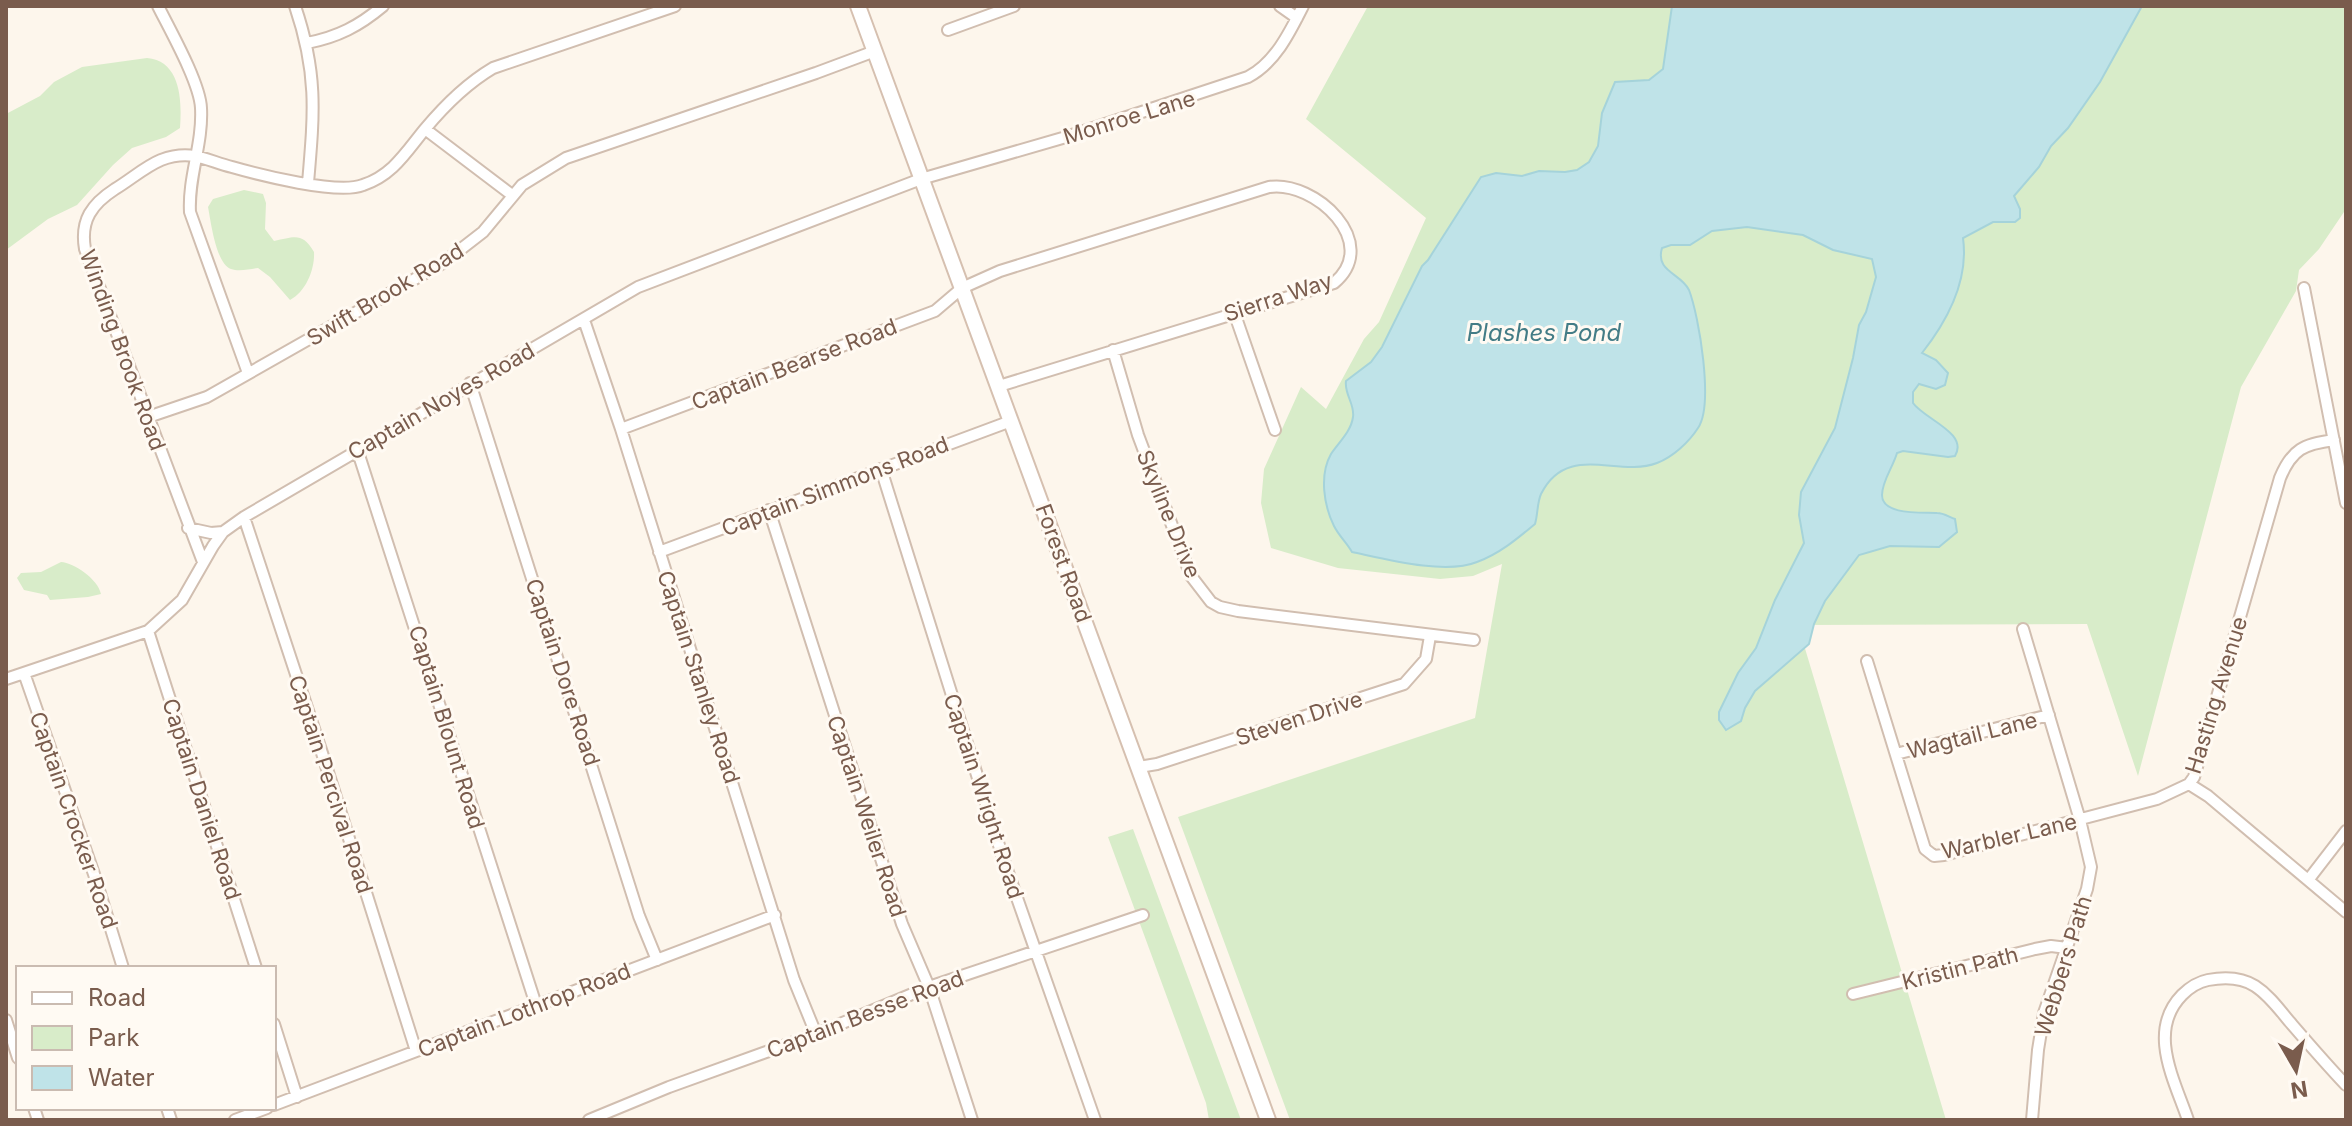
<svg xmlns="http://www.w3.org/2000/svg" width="2352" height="1126" viewBox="0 0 2352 1126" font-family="Inter,sans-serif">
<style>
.green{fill:#d8ecc9}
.water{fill:#bfe3e8;stroke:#a5d3da;stroke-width:2}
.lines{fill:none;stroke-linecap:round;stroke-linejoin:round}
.street-casing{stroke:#d1beb0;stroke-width:14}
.secondary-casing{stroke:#d6c0b0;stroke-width:18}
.street{stroke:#fff;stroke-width:10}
.secondary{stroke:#fff;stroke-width:14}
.labels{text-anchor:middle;stroke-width:6;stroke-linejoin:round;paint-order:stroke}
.street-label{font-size:22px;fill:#7a5c4d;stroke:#fffaf3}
.water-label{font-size:24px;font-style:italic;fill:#437c86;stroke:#fffaf3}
</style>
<rect width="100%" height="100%" fill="#fdf6ec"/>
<path class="green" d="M1368 6H2346V209L2319 249 2299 270 2296 291 2241 387 2138 776 2087 624 1798 625 1946 1120H1290L1178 817 1475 718 1502 564 1473 576 1440 579 1338 568 1271 548 1261 503 1264 469 1301 387 1326 409 1364 339 1379 322 1426 218 1306 119Z
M147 58C181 61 182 101 180 128L166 137 132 148 113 165 77 205 48 219 6 250V114L40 96 54 82 82 67Z
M244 190 263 194 266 203 265 229 274 241C295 237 302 232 314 252 315 269 306 292 290 300L270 277 258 268C250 269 239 272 231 269 216 264 211 222 208 207L213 199Z
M61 562C74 563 98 579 101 594L88 597 50 600 47 595 24 590 17 578 21 573 41 572Z
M1133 829 1241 1120H1209L1206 1103 1108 837Z"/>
<path class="water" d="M1672 6H2142L2100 82 2068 128 2051 146 2039 167 2014 196 2020 209V218L2015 222H1993L1963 238C1969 281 1948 320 1922 353L1936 360 1948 373 1945 385 1936 389 1919 384 1913 392V403C1924 419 1969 433 1955 456L1948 457 1903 451 1897 453C1893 467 1882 481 1882 495 1882 516 1923 512 1937 513 1944 513 1949 517 1955 519L1957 532 1939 547 1890 546 1859 555 1825 601 1814 624 1809 644 1755 691 1745 708 1741 721 1726 730 1719 720V712L1738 673 1756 648 1775 600 1804 543 1799 515 1801 492 1835 428 1853 358 1859 325 1866 312 1876 277 1872 259 1833 250 1803 235 1747 227 1712 231 1690 245H1671L1662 248C1655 272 1681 273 1689 290 1699 316 1714 405 1698 428 1689 442 1673 457 1657 463 1617 478 1567 442 1541 494 1537 503 1538 514 1535 524 1517 539 1499 554 1477 562 1445 575 1385 559 1352 552 1347 543 1339 536 1334 526 1324 506 1319 475 1331 454 1338 443 1351 432 1353 417 1355 404 1344 394 1346 381L1371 362 1382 347 1422 266 1428 260 1481 177 1496 173 1522 176 1539 171 1565 172 1577 170 1589 162 1598 146 1602 113 1615 82 1649 80 1663 69Z"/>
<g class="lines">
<g class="street-casing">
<path id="street" d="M158 6C170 30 200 83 201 108 203 144 188 177 190 212L248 373
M295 6C318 74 314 113 308 183
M1280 6 1297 18
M948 30 1014 6
M307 43C338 37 359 26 383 6
M425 129 512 195
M2304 288 2346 503
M1234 312 1275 430
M584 320 621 429 794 980 816 1034
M1113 350 1138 435 1191 576 1211 602 1220 607 1238 611 1474 640
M470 383 639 916 657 960
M148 417 207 397 443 263 483 232 522 185 566 158 816 73 875 51
M621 429 935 311 962 288 1000 271 1269 187C1315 180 1382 243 1334 283L999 386
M2334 440C2304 444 2292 449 2280 478L2194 777 2189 784 2208 796 2346 912
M357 449 536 1005
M881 469 1003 858 1095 1120
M769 510 902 924 929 987 972 1120
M244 517 322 753 416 1051
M188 528 211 533 223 532
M659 552 1011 421
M203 562 85 249C80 220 92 204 115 189 130 180 146 166 161 160 191 149 205 160 232 167 260 175 338 195 363 185 393 175 406 152 425 129 445 105 466 84 493 68L675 6
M2023 629 2080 820 2091 867 2087 889 2044 1013 2038 1050 2032 1120
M148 631 256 968
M1867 661 1925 849 1934 856 1944 855 2157 799 2189 784
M24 673 95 877 123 968
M6 679 148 631 182 600 213 546 223 532 244 517 638 287 921 179 1066 137 1248 77C1275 63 1290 32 1303 6
M1896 754 2049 715
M1139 767 1157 764 1404 684 1426 659 1430 636
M2309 879 2346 831
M1853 994 2035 949 2051 946 2067 948
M6 1020 18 1058
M274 1024 297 1097
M274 1105 775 915
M34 1108 38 1120
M167 1108 171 1120
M235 1120 267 1108
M589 1120 669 1087 816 1034 929 987 1143 915
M2188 1120C2174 1079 2147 1031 2182 995 2189 988 2198 982 2208 980 2224 977 2241 977 2255 986 2269 995 2279 1009 2289 1021 2308 1043 2326 1064 2346 1085"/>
</g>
<g class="secondary-casing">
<path id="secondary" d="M858 6 1268 1120"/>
</g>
<use href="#street" class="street"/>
<use href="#secondary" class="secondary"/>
</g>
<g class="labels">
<g class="street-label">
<text transform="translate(1129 117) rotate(-17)" y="8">Monroe Lane</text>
<text transform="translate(385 294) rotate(-31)" y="8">Swift Brook Road</text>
<text transform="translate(1278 297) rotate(-18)" y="8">Sierra Way</text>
<text transform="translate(123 350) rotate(70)" y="8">Winding Brook Road</text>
<text transform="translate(794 364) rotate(-21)" y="8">Captain Bearse Road</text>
<text transform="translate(441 401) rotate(-30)" y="8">Captain Noyes Road</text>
<text transform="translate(835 486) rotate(-21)" y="8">Captain Simmons Road</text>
<text transform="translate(1169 514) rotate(68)" y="8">Skyline Drive</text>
<text transform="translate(1064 563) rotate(70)" y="8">Forest Road</text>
<text transform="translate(563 672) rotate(72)" y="8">Captain Dore Road</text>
<text transform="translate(699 677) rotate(72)" y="8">Captain Stanley Road</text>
<text transform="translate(2216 695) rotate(-73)" y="8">Hasting Avenue</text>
<text transform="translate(1299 718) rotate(-18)" y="8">Steven Drive</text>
<text transform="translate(447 727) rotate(73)" y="8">Captain Blount Road</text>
<text transform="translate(1972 735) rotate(-14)" y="8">Wagtail Lane</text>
<text transform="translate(331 784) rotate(72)" y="8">Captain Percival Road</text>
<text transform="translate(984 796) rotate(72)" y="8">Captain Wright Road</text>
<text transform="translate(202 799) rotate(72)" y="8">Captain Daniel Road</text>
<text transform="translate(867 816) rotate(72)" y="8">Captain Weiler Road</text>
<text transform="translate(74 820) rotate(71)" y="8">Captain Crocker Road</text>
<text transform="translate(2009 836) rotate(-13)" y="8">Warbler Lane</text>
<text transform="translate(2063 966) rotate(-73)" y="8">Webbers Path</text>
<text transform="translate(1960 968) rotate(-14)" y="8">Kristin Path</text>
<text transform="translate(524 1010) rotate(-21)" y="8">Captain Lothrop Road</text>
<text transform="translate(865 1014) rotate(-21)" y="8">Captain Besse Road</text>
</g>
<g class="water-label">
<text x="1544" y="341">Plashes Pond</text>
</g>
</g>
<rect width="2352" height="1126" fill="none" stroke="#7a5c4d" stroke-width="16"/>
<rect x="16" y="966" width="260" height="144" fill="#fffaf3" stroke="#cabbb1" stroke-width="2"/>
<rect x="32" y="992" width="40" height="12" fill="#ffffff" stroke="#cabbb1" stroke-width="2"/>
<text x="88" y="1006" font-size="24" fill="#7a5c4d">Road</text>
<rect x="32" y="1026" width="40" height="24" fill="#d8ecc9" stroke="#cabbb1" stroke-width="2"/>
<text x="88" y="1046" font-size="24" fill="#7a5c4d">Park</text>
<rect x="32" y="1066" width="40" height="24" fill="#bfe3e8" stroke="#cabbb1" stroke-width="2"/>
<text x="88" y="1086" font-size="24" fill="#7a5c4d">Water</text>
<g transform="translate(2296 1070) rotate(171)" stroke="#fffaf3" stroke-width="6" paint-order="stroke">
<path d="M0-6L14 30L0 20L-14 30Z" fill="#7a5c4d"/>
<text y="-12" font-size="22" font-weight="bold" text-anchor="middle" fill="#7a5c4d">N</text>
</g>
</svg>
